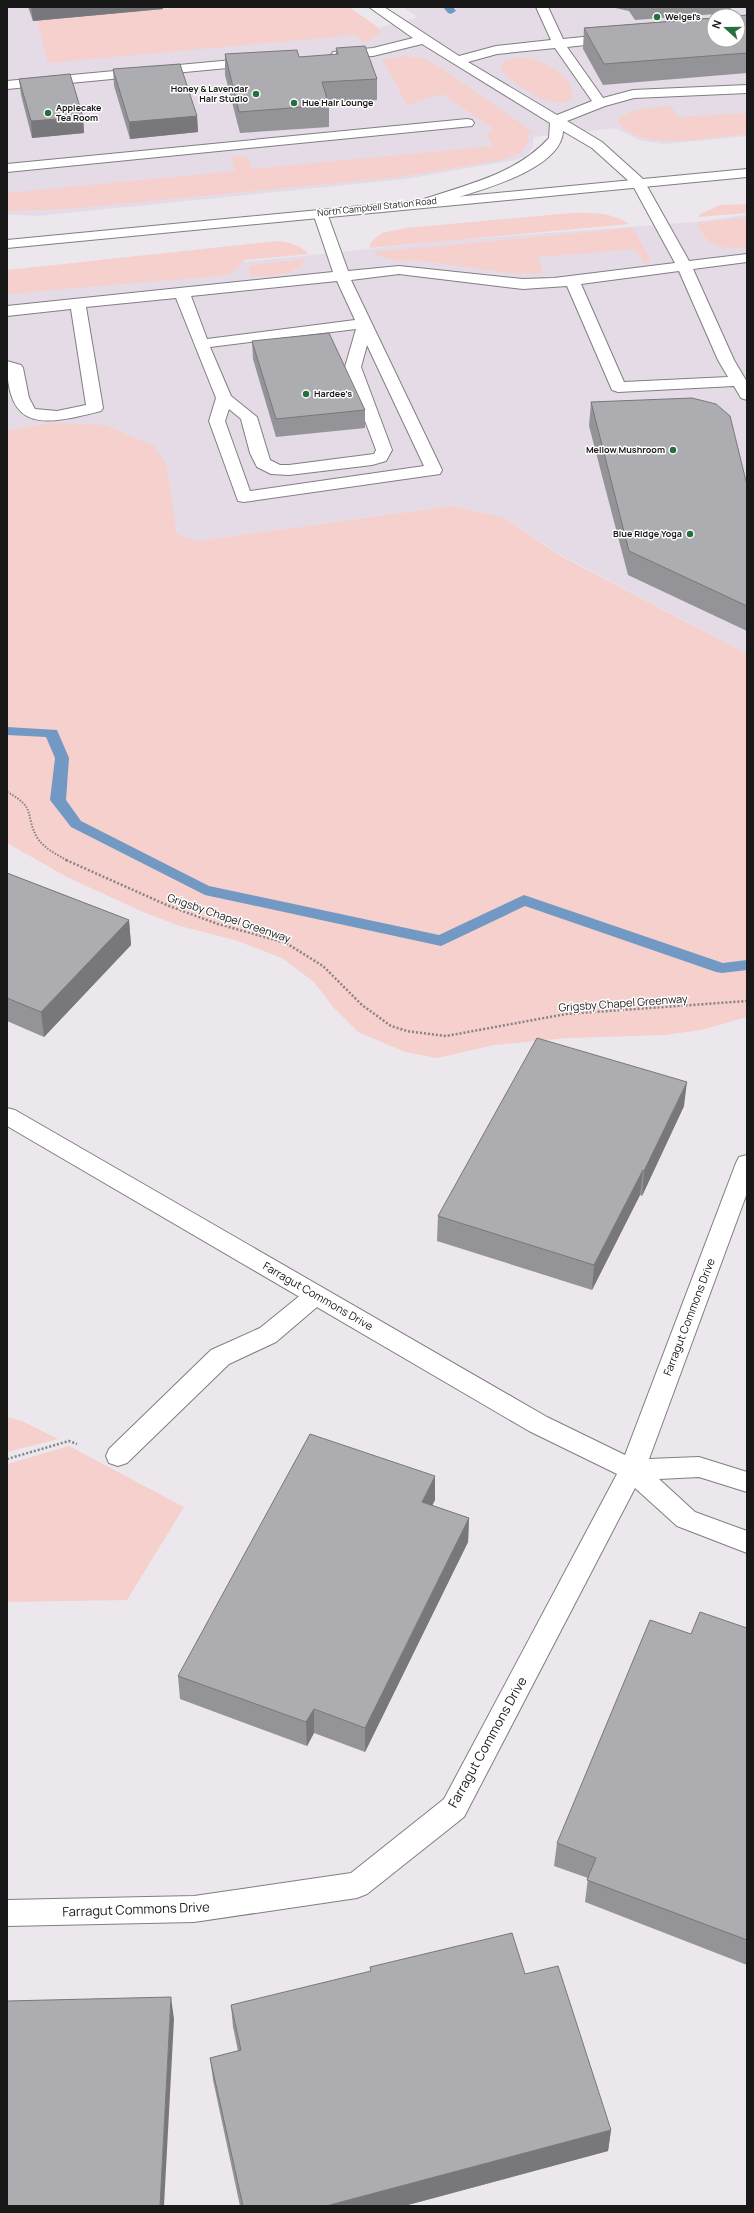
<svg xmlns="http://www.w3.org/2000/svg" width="754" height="2213" viewBox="0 0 754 2213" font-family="Manrope,sans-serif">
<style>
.built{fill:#e4dbe6;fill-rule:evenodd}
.green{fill:#f6d0cc}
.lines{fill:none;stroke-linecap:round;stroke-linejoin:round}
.stream{fill:#7299c3;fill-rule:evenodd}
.service-casing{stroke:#817e82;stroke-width:2}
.minor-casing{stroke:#817e82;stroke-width:2}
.secondary-casing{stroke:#817e82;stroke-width:2}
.path-far1{stroke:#868386;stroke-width:2;stroke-dasharray:1.5 1.5;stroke-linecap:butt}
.path{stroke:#868386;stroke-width:2.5;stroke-dasharray:2 2;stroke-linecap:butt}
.service{fill:#fff;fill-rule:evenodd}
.minor{fill:#fff;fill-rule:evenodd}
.secondary{fill:#fff;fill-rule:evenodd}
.wall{fill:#949498}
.shaded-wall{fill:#78787c}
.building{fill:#acacb1;stroke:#78787c}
.poi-dot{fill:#25703e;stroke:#fff;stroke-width:1.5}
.labels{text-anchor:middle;stroke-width:3;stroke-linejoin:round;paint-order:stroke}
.far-poi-label{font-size:9px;font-weight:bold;fill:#191819;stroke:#fff;text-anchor:start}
.far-street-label{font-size:9px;fill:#191819;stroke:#fff}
.street-label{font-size:11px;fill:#191819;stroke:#fff}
.near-street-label{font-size:13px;fill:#191819;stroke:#fff}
</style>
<rect width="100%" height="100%" fill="#ebe7ec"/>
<path class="built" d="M7 7H349L379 28 418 17 403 7H747V136L663 144 640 140 616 128 533 137V147L525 156 515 160 405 179 36 216 7 214ZM714 16H738V40H714Z
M747 215V654L559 554 503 517 451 506 197 541 177 534 167 466 49 423 7 431V283L235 263 455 240 695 222Z"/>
<path class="green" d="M189 7H349L379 28V34L371 40 363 42 356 35 48 63 37 20Z
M404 56 425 59 438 66 529 129 534 132 527 133 528 143 520 153 502 160 399 177 67 209 7 211V193L235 171 231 157 247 156 252 169 494 146 486 133 494 129 442 94 407 105 383 60Z
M518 57C536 58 556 66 568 81 571 85 572 92 573 96 557 117 513 83 500 69L504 61Z
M671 106 678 117 747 113V134C717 137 634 154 618 120 632 107 653 108 671 106Z
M747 204V213L698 217 700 214 720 205Z
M572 213C593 213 612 212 629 224L370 248V243L382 233 406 228Z
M747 218V248C721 248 708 249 697 223Z
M633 228 651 261 644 263 635 249 538 257 543 273 518 274 415 260 395 261 378 256 374 252Z
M278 241C290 243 300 245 309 254L245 260 230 274 218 276 7 294V270Z
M306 259C297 277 268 275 251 277L248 267 251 265Z
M49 423 105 425 154 446 167 466 177 534 197 541 451 506 503 517 559 555 747 654V1017L701 1030 665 1035 568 1038 494 1045 437 1058 405 1052 358 1032 334 1008 314 982 282 958 235 940 180 926 143 912 67 877 7 843V431Z
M7 1417 22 1421 58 1439 7 1452Z
M69 1446 184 1507 127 1600 7 1602V1464Z"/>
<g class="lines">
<path class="stream" d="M443 7H453L456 11 451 14 448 13Z
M7 727 57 730 69 758 66 800 81 821 209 886 439 935 524 895 723 963 747 960V970L722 973 716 972 525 906 441 946 205 895 71 827 50 800 55 758 46 737 7 735Z"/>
<g class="service-casing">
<path id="service" d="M369 7H384L459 56 496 46 551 40 536 7H548L563 39 613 34 620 38 613 42 567 47 603 98 633 90 747 85V93L634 98 605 106 567 121 602 142 643 179 689 261 747 254V262L693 269 734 360 747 382V400L741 398 734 386 618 392 612 390 567 286 523 289 399 274 351 280 442 470 440 474 244 502 238 501 209 421 216 398 176 298 86 307 103 408 101 411C45 425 7 434 7 361L21 365 23 368 29 398 35 409 57 411 86 405 71 309 7 316V306L333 272 313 213 320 209 327 213 348 271 399 266 523 279 554 278 675 263 632 184 592 148 563 131C562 167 488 188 459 197 449 200 435 208 424 205L422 202 424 199C469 184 516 174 549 138L550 123 422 44 373 56 333 58 331 55 333 52 373 48 413 38ZM555 48 592 101 557 115 468 62 497 54ZM679 271 718 360 728 377 624 382 581 284ZM337 281 355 320 207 339 191 296ZM356 329 345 367 376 450 374 454 289 465H280L270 460 257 417 231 396 210 347ZM367 345 424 466 250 491 225 421 229 409 241 419 250 453 257 467 271 474 289 475 372 465 386 461 392 450 361 367Z
M254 58 261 62 259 65 7 89V81Z
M467 119 472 120 474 123 472 126 7 172V164Z
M316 1286 324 1289 328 1295 324 1301 276 1342 229 1364 127 1463 118 1466 109 1463 106 1456 109 1449 211 1350 260 1328 308 1289Z"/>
</g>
<g class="minor-casing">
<path id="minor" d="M7 1108 15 1110 547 1417 625 1455 736 1163 739 1157 747 1155V1193L649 1459 699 1457 747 1472V1492L699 1477 659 1479 695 1512 747 1531V1553L677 1526 635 1488 464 1817 367 1894 357 1898 194 1922 7 1926V1900L194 1896 351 1873 444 1799 617 1474 529 1431 7 1126Z"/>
</g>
<g class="secondary-casing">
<path id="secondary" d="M747 169V177L7 248V240Z"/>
</g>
<path class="path-far1" d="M7 792C38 808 24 816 38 839 45 849 58 855 68 861"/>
<path class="path" d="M66 860 169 906 218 924 286 943 323 966 362 1005 391 1026 407 1031 446 1036 566 1014 747 1001
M7 1459 69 1441 77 1444"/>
<use href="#service" class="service"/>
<use href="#minor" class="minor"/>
<use href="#secondary" class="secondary"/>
</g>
<path class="wall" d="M28 7H163V9L33 21Z
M611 7H731L730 13 635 20 629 11Z
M747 15V73L603 85 583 49 584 28Z
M336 48 377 79V100L328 103 329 105V127L240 133 225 75V54L299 57 336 55Z
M113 69 197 116 198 132 130 139 114 86Z
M19 79 83 117 84 133 32 138 21 95Z
M252 341 365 410V428L276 437 253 359Z
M591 402 747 485V631L628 575 589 426Z
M7 873 129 920 131 945 44 1037 7 1021Z
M684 1106 642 1196 640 1195 592 1290 437 1241 438 1216Z
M435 1500 432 1505 469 1518 468 1542 365 1752 314 1733 307 1746 180 1699 178 1676Z
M747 1628V1965L585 1902 588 1878 554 1866 557 1843 691 1634Z
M525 1974 611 2130 608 2151 404 2206H240L213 2080 210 2058 238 2051 233 2027 231 2005Z"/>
<path class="shaded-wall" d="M31 7H163V9L33 21Z
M197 116 198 132 130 139 129 122Z
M83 117 84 133 32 138 31 121Z
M129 920 131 945 44 1037 41 1012Z
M687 1082 684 1106 642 1196 644 1171Z
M643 1170 640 1195 592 1290 594 1265Z
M435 1476V1500L422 1526V1502Z
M469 1518 468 1542 365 1752V1728Z
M314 1709V1733L307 1746 306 1722Z
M171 1997 174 2019 164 2206H160Z
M611 2130 608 2151 404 2206H326Z"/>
<path class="building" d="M747 15V53L604 64 584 28 714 18V40H738V16H737Z
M365 46 377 79 322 82 329 105 239 112 225 54 297 50 299 57 338 54 336 48Z
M180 64 197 116 129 122 113 69Z
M70 74 83 117 31 121 19 79Z
M329 333 365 410 276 419 252 341Z
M692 398 716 404 730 416 747 485V606L629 551 591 402Z
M7 873 129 920 41 1012 7 998Z
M537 1038 687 1082 644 1171 643 1170 594 1265 438 1216Z
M310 1434 435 1476 422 1502 469 1518 365 1728 314 1709 306 1722 178 1676Z
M700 1612 747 1628V1940L587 1880 596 1858 557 1843 650 1620 691 1634Z
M512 1933 525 1974 558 1966 611 2130 326 2206H243L210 2058 241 2050 231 2005 371 1971 370 1967Z
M171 1997 160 2206H7V2001Z"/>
<g class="poi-dot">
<circle cx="657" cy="17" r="4"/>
<circle cx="256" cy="94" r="4"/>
<circle cx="294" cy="103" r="4"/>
<circle cx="48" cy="113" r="4"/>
<circle cx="306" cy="394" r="4"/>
<circle cx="673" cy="450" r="4"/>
<circle cx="690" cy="534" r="4"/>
</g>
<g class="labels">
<g class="far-poi-label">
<text x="665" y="20">Weigel's</text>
<text x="248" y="92" text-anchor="end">Honey &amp; Lavendar<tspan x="248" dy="10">Hair Studio</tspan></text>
<text x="302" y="106">Hue Hair Lounge</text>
<text x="56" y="111">Applecake<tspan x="56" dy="10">Tea Room</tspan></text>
<text x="314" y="397">Hardee's</text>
<text x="665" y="453" text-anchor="end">Mellow Mushroom</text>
<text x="682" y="537" text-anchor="end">Blue Ridge Yoga</text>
</g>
<g class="far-street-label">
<text transform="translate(377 207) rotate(-6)" y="3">North Campbell Station Road</text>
</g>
<g class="street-label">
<text transform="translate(229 918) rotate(19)" y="4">Grigsby Chapel Greenway</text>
<text transform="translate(623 1003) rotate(-4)" y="4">Grigsby Chapel Greenway</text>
<text transform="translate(318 1296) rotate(30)" y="4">Farragut Commons Drive</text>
<text transform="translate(689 1317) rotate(-69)" y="4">Farragut Commons Drive</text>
</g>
<g class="near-street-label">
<text transform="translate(487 1742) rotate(-61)" y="5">Farragut Commons Drive</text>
<text transform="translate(136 1909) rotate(-2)" y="5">Farragut Commons Drive</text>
</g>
</g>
<rect width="754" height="2213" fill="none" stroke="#191819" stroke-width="16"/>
<g transform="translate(726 28) rotate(291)"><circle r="19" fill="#ffffff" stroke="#a3a3a3"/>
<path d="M0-3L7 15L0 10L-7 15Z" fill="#25703e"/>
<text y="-6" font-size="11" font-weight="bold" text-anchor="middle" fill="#191819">N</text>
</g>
</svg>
